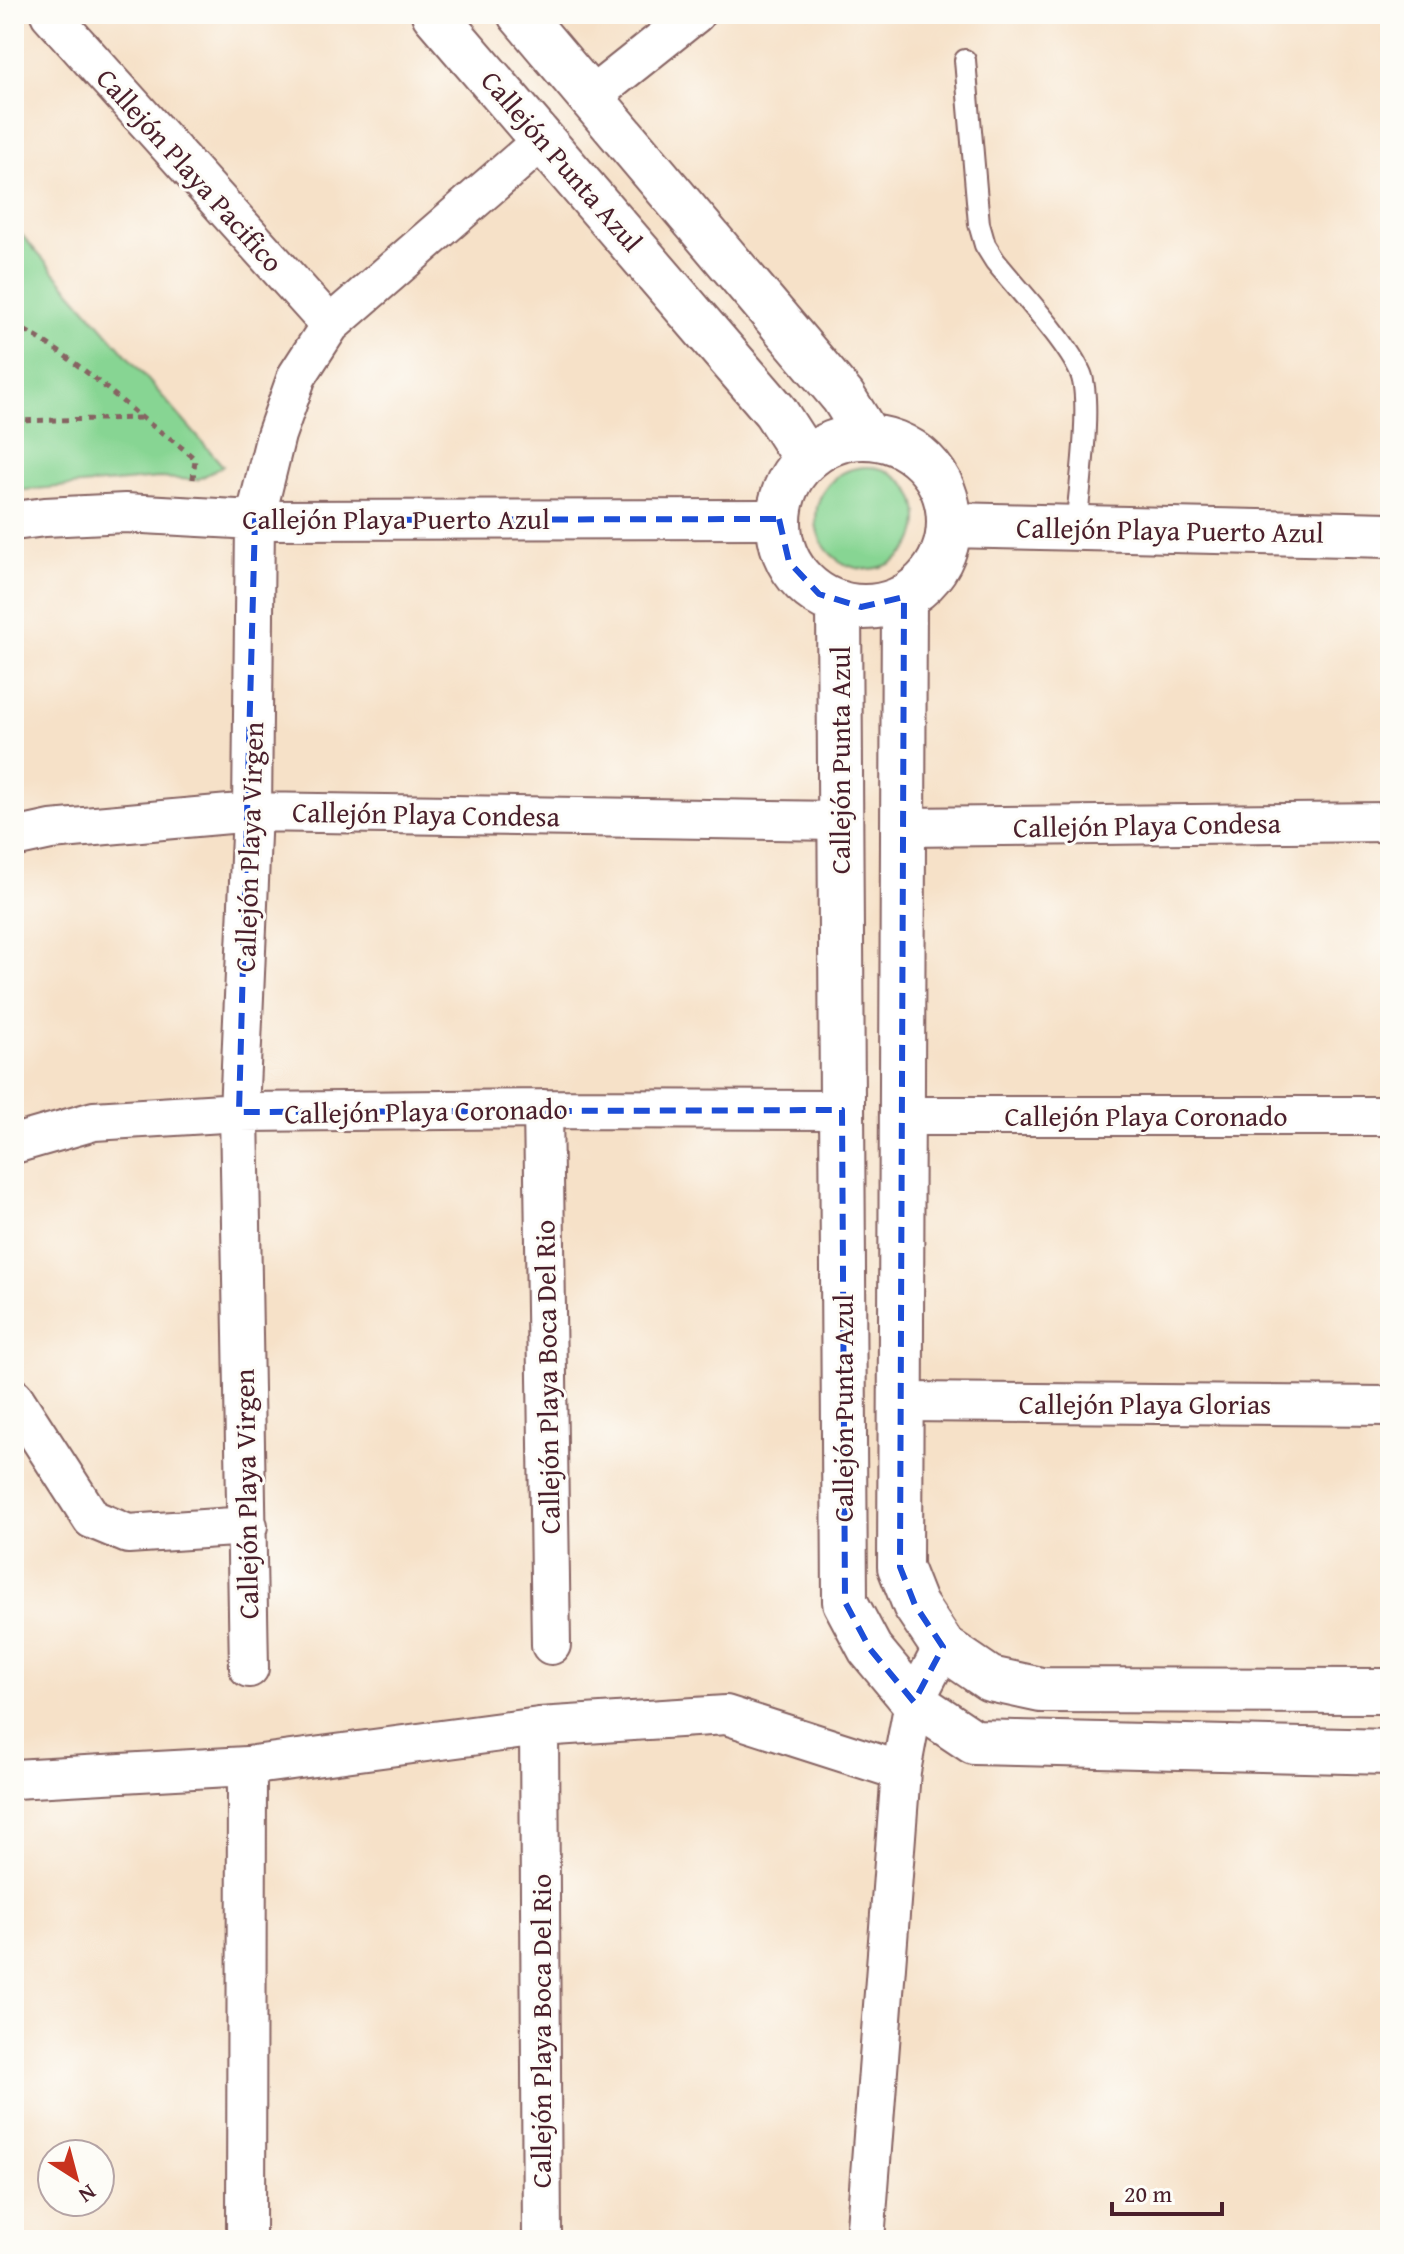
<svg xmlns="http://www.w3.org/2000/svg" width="1404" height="2254" viewBox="0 0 1404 2254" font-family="'Gentium Book Plus',serif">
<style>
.green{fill:#87d593;stroke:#687a5f;stroke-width:2}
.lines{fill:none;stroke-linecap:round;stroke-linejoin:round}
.lane-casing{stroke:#866362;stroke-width:24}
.street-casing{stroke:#866362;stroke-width:42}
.secondary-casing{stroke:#866362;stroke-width:48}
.path{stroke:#866362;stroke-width:5;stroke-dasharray:6 6;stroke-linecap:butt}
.lane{stroke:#fff;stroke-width:20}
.street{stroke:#fff;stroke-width:38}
.secondary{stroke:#fff;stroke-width:44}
.marked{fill:none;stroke:#1d4ed8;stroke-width:6;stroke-dasharray:16 10;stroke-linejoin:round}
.labels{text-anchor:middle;stroke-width:6;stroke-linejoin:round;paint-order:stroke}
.street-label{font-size:28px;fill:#4a1f2b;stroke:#fdfcf7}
</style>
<rect width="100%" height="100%" fill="#fdfcf7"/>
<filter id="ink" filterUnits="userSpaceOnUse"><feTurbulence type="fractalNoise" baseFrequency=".0125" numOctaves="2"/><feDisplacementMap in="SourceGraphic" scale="16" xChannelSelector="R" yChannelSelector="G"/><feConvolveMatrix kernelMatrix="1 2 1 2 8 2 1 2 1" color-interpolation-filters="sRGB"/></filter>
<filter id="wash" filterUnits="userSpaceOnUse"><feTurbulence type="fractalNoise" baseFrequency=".006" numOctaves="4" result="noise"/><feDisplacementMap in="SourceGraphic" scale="32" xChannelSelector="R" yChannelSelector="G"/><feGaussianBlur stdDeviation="1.8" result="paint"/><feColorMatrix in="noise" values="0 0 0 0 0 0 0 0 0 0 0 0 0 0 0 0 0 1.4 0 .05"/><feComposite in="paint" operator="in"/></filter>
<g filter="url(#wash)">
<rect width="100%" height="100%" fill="#f6e1c8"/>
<path class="green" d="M14 226 223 466 197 480 159 478 14 491Z
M816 518a51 51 0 1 1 102 0a51 51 0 1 1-102 0Z"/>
</g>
<g filter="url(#ink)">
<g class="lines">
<g class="lane-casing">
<path id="lane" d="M965 60 979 224 985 245 995 261C1019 291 1067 341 1081 374 1092 402 1079 494 1076 528"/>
</g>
<g class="street-casing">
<path id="street" d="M50 14 330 325
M592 96 695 14
M14 521 45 517 125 513 255 520 779 519
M903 827 1390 822
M14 838 51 830 252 812 840 821
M543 1109 551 1645
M902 1116H1390
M14 1144 94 1121 239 1112 543 1109 842 1110
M14 1398 92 1519 128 1534 248 1526
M901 1402 1390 1406
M249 1668 239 1112 252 812 255 520 276 435 297 376 330 325 544 139
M539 1727 542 2240
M14 1779 247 1766 539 1727 726 1715 901 1771
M246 2240 247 1766
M865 2240 901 1771 914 1702 943 1647"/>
</g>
<g class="secondary-casing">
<path id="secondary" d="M434 14 775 411 806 459
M520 14 843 397 868 437
M779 522a85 85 0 1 1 170 0a85 85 0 1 1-170 0Z
M950 525 1390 535
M904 597 900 1567 915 1605 943 1647 990 1679 1041 1690 1390 1691
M839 603 845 1602 870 1649 914 1702 974 1742 1390 1752"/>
</g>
<path class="path" d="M14 325C61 348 100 383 141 417 158 431 178 443 195 459L193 479
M14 421 142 418"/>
<use href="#lane" class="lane"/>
<use href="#street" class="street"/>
<use href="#secondary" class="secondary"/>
</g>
</g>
<path class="marked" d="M779 519 789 562 819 594 861 607 904 597 900 1567 915 1605 943 1647 914 1702 870 1649 845 1602 842 1110 239 1112 255 520Z"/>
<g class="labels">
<g class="street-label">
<text transform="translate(562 161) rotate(49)" y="10">Callejón Punta Azul</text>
<text transform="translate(190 170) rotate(48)" y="10">Callejón Playa Pacifico</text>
<text x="396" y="529">Callejón Playa Puerto Azul</text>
<text transform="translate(1170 530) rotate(1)" y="10">Callejón Playa Puerto Azul</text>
<text transform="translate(840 760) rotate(-90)" y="10">Callejón Punta Azul</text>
<text transform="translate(426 814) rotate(1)" y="10">Callejón Playa Condesa</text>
<text transform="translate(1147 825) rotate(-1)" y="10">Callejón Playa Condesa</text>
<text transform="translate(249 847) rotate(-88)" y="10">Callejón Playa Virgen</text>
<text transform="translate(426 1111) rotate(-1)" y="10">Callejón Playa Coronado</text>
<text x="1146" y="1126">Callejón Playa Coronado</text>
<text transform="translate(547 1377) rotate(-91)" y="10">Callejón Playa Boca Del Rio</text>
<text x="1145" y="1414">Callejón Playa Glorias</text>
<text transform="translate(843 1408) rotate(-90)" y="10">Callejón Punta Azul</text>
<text transform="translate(246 1494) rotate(-91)" y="10">Callejón Playa Virgen</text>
<text transform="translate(541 2031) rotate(-90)" y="10">Callejón Playa Boca Del Rio</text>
</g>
</g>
<rect width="1404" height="2254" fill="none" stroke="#fdfcf7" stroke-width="48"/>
<g transform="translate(76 2178) rotate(144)"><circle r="38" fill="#fdfcf7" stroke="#b5a4a5" stroke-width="2"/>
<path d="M0-6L14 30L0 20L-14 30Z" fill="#c8321e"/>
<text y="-12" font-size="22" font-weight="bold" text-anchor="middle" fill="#4a1f2b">N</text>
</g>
<path d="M1112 2202v12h110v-12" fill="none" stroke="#4a1f2b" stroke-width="4"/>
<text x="1124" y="2202" font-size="24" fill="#4a1f2b" stroke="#fdfcf7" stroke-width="6" paint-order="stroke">20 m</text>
</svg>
